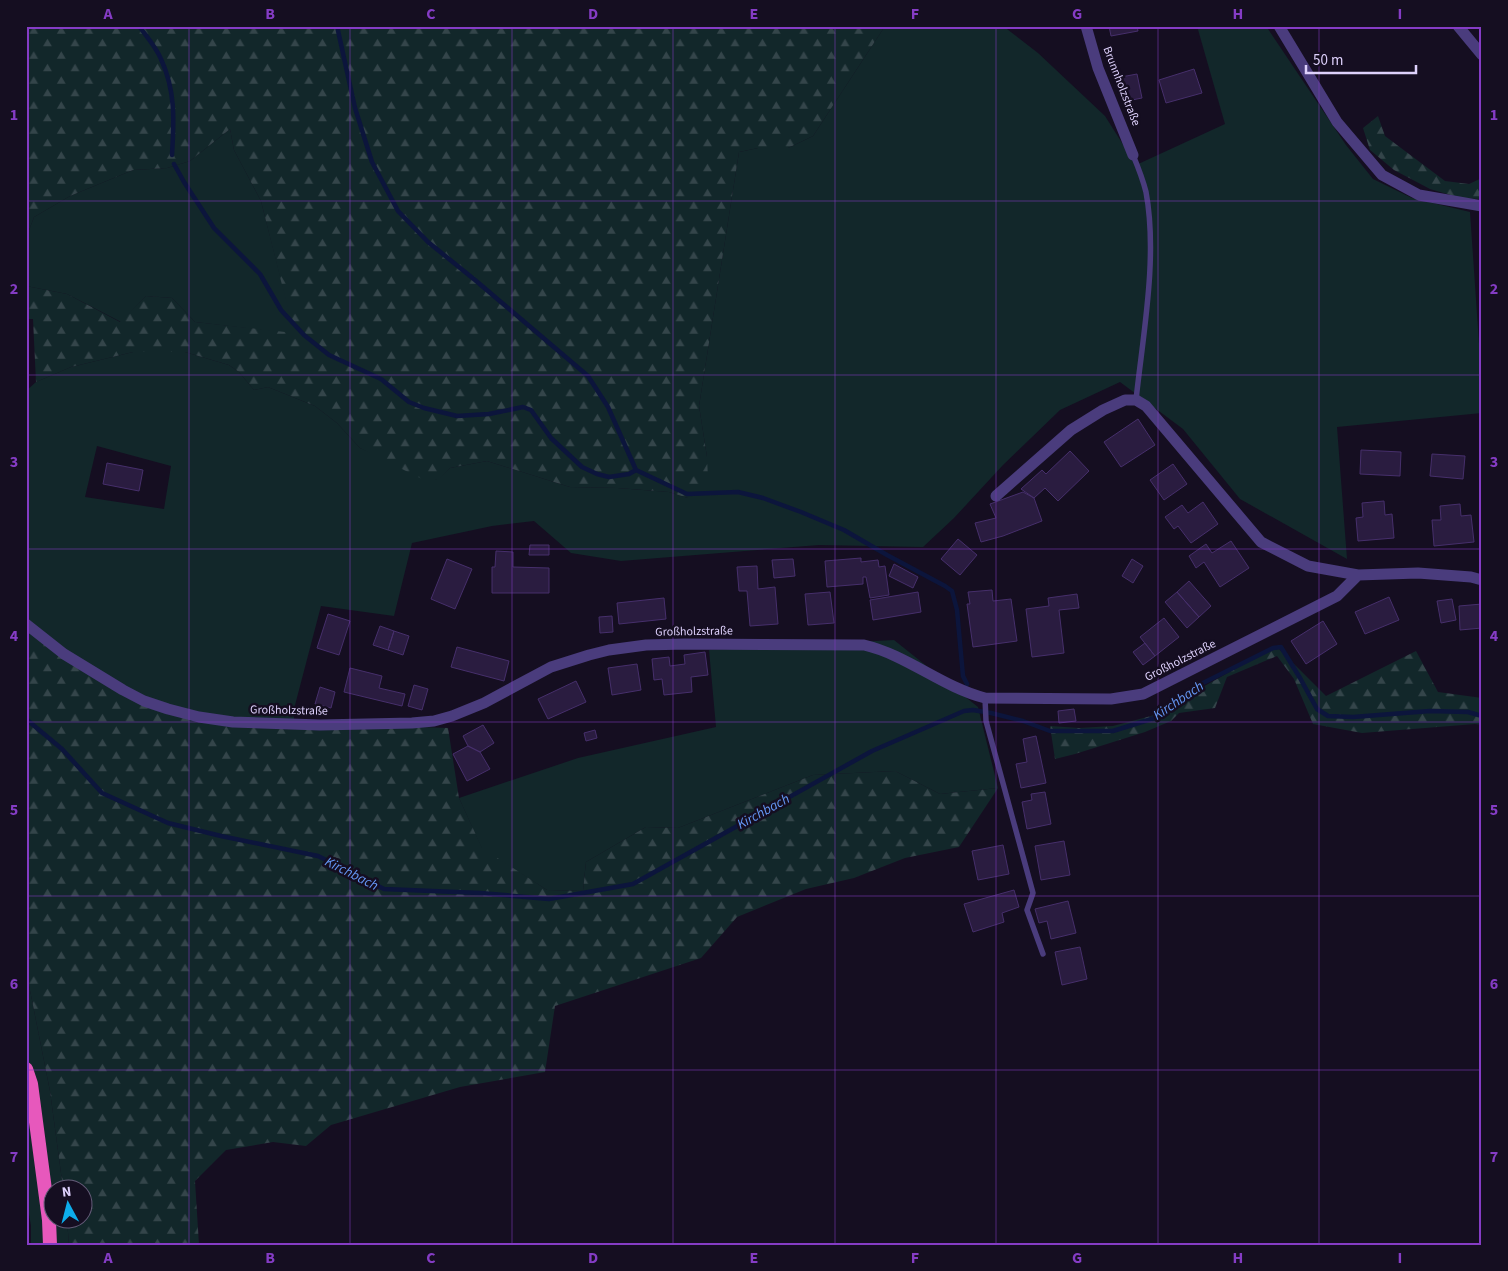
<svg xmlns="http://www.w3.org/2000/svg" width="1508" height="1271" viewBox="0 0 1508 1271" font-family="'Source Sans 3',sans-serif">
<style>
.green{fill:#12272a;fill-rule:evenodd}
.forest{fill:url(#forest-firs)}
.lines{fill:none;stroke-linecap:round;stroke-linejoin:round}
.stream{stroke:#0c153c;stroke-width:4.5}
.building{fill:#2a1c40;stroke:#462f6b}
.service{stroke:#4a3c7d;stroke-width:5.5}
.minor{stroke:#4a3c7d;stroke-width:11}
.trunk{stroke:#e758bc;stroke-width:14}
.grid{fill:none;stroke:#853cc5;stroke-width:1;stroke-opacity:0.55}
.labels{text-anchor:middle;stroke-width:5;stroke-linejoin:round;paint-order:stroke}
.street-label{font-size:12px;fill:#ded1fc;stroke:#150e21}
.water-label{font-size:14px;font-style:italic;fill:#6598f6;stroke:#150e21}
.neatline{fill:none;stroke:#853cc5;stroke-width:2}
.grid-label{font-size:16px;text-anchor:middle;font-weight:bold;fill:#853cc5}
</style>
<defs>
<pattern id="forest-firs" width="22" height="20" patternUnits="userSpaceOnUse" patternTransform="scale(1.25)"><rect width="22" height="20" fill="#12272a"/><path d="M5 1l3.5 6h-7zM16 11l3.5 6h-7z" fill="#34454a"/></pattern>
</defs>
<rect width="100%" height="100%" fill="#150e21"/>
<path class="green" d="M885 26H1003L1038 53 1105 116 1136 165 1225 124 1197 26H1266L1346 145 1373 179 1412 198 1470 212 1482 387V413L1337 427 1347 559 1240 499 1183 429 1120 382 1060 410 1003 465 954 518 923 547 819 545 621 561 571 553 534 521 492 526 412 543 394 616 321 606 294 709V723L229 725 133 699 26 628V391L36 382 71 367 133 352H185L229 365 239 372 254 390 268 387 315 406 337 423 360 448 437 480 450 468 487 461 570 487 618 488 669 492 688 498 707 457 699 406 739 152 758 148H788L813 136ZM97 446 171 466 164 509 85 497Z
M230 129 234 150 261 201 295 334 195 322 172 298 146 296 121 322 67 294 26 286V238L34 217 70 196 133 170 167 168 190 161Z
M894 640 978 707 998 788 940 794 895 771 813 775 678 828 646 827 586 862 583 891 547 890 482 849 459 798 578 758 716 727 709 650Z
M26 970 50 1091 63 1188H52V1218L67 1219 69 1245H31V1226L26 1196Z"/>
<path class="forest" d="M26 26H885L813 136 788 148H758L739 152 699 406 707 457 708 479 700 495 688 498 669 492 618 488 570 487 487 461 450 468 438 480 422 479 360 448 337 423 315 406 268 387 254 390 239 372 229 365 185 352H133L71 367 36 382 33 319H26V286L67 294 120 322 146 296 172 298 195 322 294 333 261 201 234 150 230 129 190 161 167 168 133 170 70 196 34 217 26 238Z
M1378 116 1385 136 1445 181 1469 184 1482 178V199L1461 198 1430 189 1394 170 1370 150 1363 128Z
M26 628 133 699 196 719 448 728 459 798 482 848 547 890 583 891 586 862 646 827 678 828 813 775 895 771 940 794 998 788 959 847 905 858 854 878 806 889 737 917 701 958 555 1006 545 1072 460 1087 331 1125 306 1146 273 1142 226 1150 195 1181 199 1245H69L67 1219 82 1218V1188H63L50 1091 26 970Z
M1276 646 1326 696 1416 651 1438 692 1482 698V725L1475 724 1362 733 1313 724 1294 679 1277 656 1227 677 1215 708 1179 713 1171 721 1145 732 1075 754 1055 759 1050 726 1079 728 1113 726 1151 716Z"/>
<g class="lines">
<path class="stream" d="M139 26C147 37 156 47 161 59 176 92 174 121 172 155
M337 26 355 108 372 162 398 211 428 242 475 280 588 376 608 407 636 470 687 494 738 492 763 498 801 512 844 530 887 555 945 586 952 591 957 610 963 676 967 684
M174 164 184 182 214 228 260 274 281 310 304 335 329 355 381 379 409 402 424 408 457 416 489 414 523 407 531 410 551 438 582 467 597 474 609 477 629 474 636 470
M26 719 62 749 102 793 168 823 221 836 318 856 384 889 480 893 549 899 633 884 872 751 964 711 973 710 991 713 1023 721 1050 731H1113L1158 717 1195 687 1273 648 1281 647 1300 678 1317 709 1328 716 1353 717 1430 711 1468 712 1482 716"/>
</g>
<path class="building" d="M1109 26H1137L1138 31 1111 36Z
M1194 69 1202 93 1166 103 1159 80Z
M1137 74 1142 98 1127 101 1121 77Z
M1138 419 1155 445 1121 467 1104 442Z
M1361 450 1401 452 1400 476 1360 474Z
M1070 451 1089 471 1058 501 1045 488 1034 498 1021 489 1042 470 1046 474Z
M1432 454 1465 456 1463 479 1430 476Z
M107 463 143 470 139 491 103 484Z
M1173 464 1187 484 1164 500 1150 480Z
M1023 492 1034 498 1042 521 1003 536 981 542 975 523 996 518 990 504Z
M1384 501 1385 515 1392 514 1394 538 1358 541 1356 518 1363 517 1362 503Z
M1203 502 1218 524 1191 543 1178 526 1174 529 1165 517 1182 505 1188 513Z
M1460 504 1461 516 1471 515 1474 542 1434 546 1432 520H1441L1440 506Z
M958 539 977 555 960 575 941 559Z
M1231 541 1249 568 1220 587 1204 562 1196 568 1189 556 1206 544 1212 553Z
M530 545H549V555H529Z
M496 551 513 552V567L549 568V593H492V567H495Z
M861 558V562L878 560 879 567 885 566 889 595 870 598 866 577H863V584L827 587 825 561Z
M447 559 472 569 455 609 431 599Z
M793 559 795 576 774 578 772 560Z
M1132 559 1143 566 1133 583 1122 576Z
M894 564 918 577 913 588 889 576Z
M757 566 758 589 775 587 778 624 750 626 747 591H739L737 567Z
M1189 581 1211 606 1199 617 1177 592Z
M992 590 993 601 1011 599 1017 641 973 647 967 604H970L968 592Z
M830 592 834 623 808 625 805 594Z
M918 592 921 612 873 620 870 600Z
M1177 592 1199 617 1187 628 1165 602Z
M1077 594 1079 608 1059 610 1064 653 1032 657 1026 609 1049 606 1048 598Z
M1389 597 1399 620 1365 634 1355 612Z
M664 598 666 619 619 624 617 603Z
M1452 599 1456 620 1441 623 1437 601Z
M1482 604V628L1460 630 1459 606Z
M328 614 350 621 339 655 317 648Z
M612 616 613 632 600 633 599 617Z
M1164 618 1179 637 1155 656 1140 637Z
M1323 621 1337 644 1306 664 1291 641Z
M380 626 394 631 388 650 373 645Z
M394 631 409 636 403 655 388 650Z
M1145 643 1155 656 1143 665 1133 652Z
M457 647 509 661 504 681 451 667Z
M705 652 708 675 691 677 692 692 664 695 662 679 654 680 652 659 669 657 670 666 685 664 684 655Z
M637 664 641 690 612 695 608 668Z
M350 668 382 676 379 688 405 694 402 706 344 692Z
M576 681 586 702 548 719 538 699Z
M414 685 428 689 422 710 408 706Z
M320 687 335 692 331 708 315 704Z
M1074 709 1076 721 1059 723 1058 711Z
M483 725 494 743 480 752 468 746 463 736Z
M595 730 597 738 586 741 584 733Z
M1036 736 1046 783 1021 788 1016 764 1027 762 1023 739Z
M468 746 480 752 490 769 467 781 453 754Z
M1045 792 1051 824 1027 829 1022 802 1032 800 1031 794Z
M1064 841 1070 875 1041 880 1035 846Z
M1003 845 1009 874 978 880 972 851Z
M1014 890 1019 907 1002 913 1004 922 973 932 964 904Z
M1068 901 1076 933 1051 939 1047 921 1039 923 1035 909Z
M1080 947 1087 979 1062 985 1055 952Z"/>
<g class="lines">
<path class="service" d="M1133 155C1138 167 1143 180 1146 192 1158 257 1143 334 1136 400
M985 698 986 721 1033 893 1027 910 1043 954"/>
<path class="minor" d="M1086 26 1098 68 1133 155
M1279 26 1337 122 1382 175 1419 195 1482 206
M1458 26 1482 55
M996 496 1071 430 1103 410 1125 400H1136L1146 406 1261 542 1308 566 1358 575 1418 573 1471 577 1482 580
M26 624 64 654 123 690 144 701 168 709 199 717 233 722 320 725 412 723 434 721 452 716 484 703 551 667 589 655 609 650 646 645 685 644 864 645C907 655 942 687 985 698L1111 699 1143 694 1337 596 1358 575"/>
<path class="trunk" d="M26 1069 31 1084 49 1220 50 1245"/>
</g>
<path class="grid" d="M189 26V1245M350 26V1245M512 26V1245M673 26V1245M835 26V1245M996 26V1245M1158 26V1245M1319 26V1245M26 201H1482M26 375H1482M26 549H1482M26 722H1482M26 896H1482M26 1070H1482"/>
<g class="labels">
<g class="street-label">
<text transform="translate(1122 86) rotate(69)" y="4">Brunnholzstraße</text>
<text transform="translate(694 631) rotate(-1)" y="4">Großholzstraße</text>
<text transform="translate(1180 660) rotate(-27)" y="4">Großholzstraße</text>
<text transform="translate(289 710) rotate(1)" y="4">Großholzstraße</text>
</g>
<g class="water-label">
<text transform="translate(1178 700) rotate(-34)" y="5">Kirchbach</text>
<text transform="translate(763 811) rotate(-29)" y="5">Kirchbach</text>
<text transform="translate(352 873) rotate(27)" y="5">Kirchbach</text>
</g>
</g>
<rect width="1508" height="1271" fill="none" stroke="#150e21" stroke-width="55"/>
<g transform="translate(68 1204) rotate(353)"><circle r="24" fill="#150e21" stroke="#655c79"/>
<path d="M0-4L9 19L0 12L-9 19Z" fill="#0dadeb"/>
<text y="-8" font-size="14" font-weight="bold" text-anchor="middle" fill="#ded1fc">N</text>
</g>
<path d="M1306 65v8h110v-8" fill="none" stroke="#ded1fc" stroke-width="2.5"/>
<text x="1313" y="65" font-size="15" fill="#ded1fc" stroke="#150e21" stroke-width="4" paint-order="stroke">50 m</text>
<rect x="28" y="28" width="1452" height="1216" class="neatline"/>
<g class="grid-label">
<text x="108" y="19">A</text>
<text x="270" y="19">B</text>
<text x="431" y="19">C</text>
<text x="593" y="19">D</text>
<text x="754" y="19">E</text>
<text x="915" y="19">F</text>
<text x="1077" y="19">G</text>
<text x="1238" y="19">H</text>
<text x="1400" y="19">I</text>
<text x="14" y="120">1</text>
<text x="1494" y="120">1</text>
<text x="14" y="294">2</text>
<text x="1494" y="294">2</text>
<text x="14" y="467">3</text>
<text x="1494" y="467">3</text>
<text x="14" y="641">4</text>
<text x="1494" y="641">4</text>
<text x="14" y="815">5</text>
<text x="1494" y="815">5</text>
<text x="14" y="989">6</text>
<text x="1494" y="989">6</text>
<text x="14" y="1162">7</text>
<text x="1494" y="1162">7</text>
<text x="108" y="1263">A</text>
<text x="270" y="1263">B</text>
<text x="431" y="1263">C</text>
<text x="593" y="1263">D</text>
<text x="754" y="1263">E</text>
<text x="915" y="1263">F</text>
<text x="1077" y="1263">G</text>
<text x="1238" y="1263">H</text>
<text x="1400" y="1263">I</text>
</g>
</svg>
